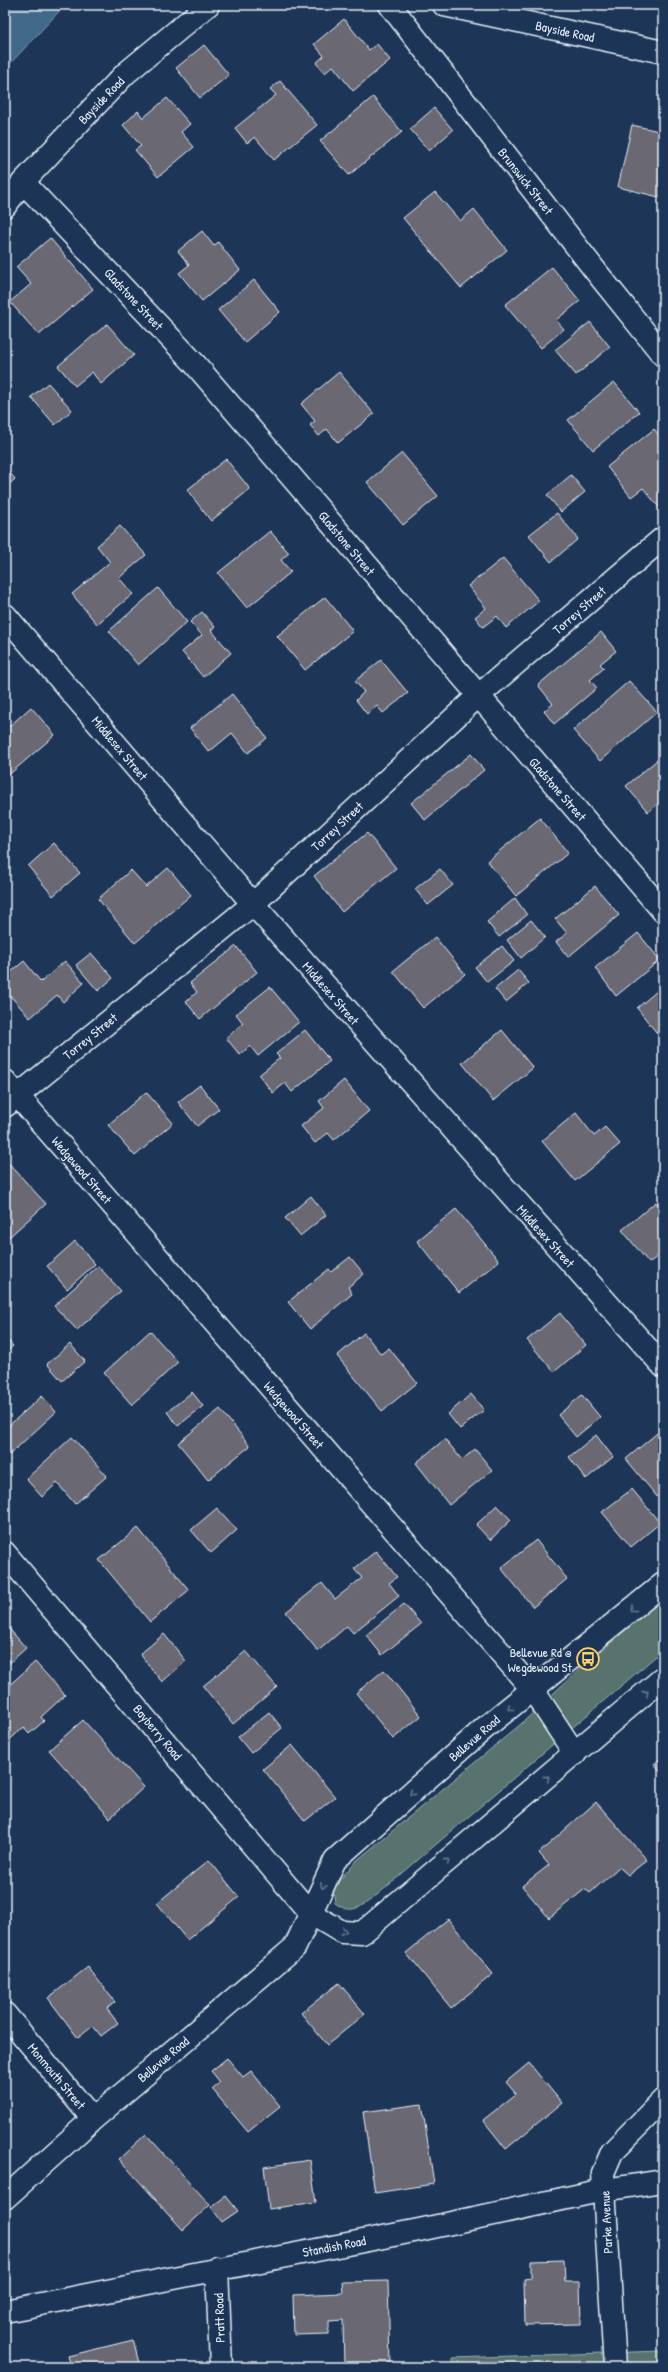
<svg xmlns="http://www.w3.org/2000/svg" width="668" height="2372" viewBox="0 0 668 2372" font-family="'Patrick Hand',sans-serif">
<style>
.green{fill:#59726e;stroke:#a0b2b3}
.water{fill:#416888;stroke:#849fb5}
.building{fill:#6a6973;stroke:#e8f1f8}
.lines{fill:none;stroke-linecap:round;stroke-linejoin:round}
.minor-casing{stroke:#e8f1f8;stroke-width:25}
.minor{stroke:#1d3557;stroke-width:22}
.oneway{stroke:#64778f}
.labels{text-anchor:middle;stroke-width:3;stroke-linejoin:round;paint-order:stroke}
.street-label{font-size:13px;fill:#e8f1f8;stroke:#1d3557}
.poi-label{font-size:13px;fill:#e8f1f8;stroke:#1d3557;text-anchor:end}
</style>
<rect width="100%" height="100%" fill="#1d3557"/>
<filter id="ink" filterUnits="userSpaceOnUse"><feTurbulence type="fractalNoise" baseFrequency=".025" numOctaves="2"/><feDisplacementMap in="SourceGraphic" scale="8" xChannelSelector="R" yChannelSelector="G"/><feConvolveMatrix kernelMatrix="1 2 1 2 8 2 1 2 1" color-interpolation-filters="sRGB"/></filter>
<g filter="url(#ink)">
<path class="green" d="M663 1598V1650L377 1895C362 1906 352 1916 335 1903L333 1888 355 1862 521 1724 574 1674Z
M663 2351V2367H453V2358Z"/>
<path class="water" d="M5 5H65L5 69Z"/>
<path class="building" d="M344 19 369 50 377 44 390 60 353 91 333 66 325 73 316 63 324 56 314 44Z
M204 45 229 75 200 98 176 68Z
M280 81 317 125 274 160 255 137 247 143 235 128 276 95 270 89Z
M373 97 402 132 349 175 320 141Z
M167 98 190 124 181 132 194 147 158 177 135 150 141 146 123 125 138 111 143 118Z
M434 108 453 130 429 151 410 129Z
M632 125 663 132V198L618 187Z
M435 192 460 221 474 209 507 250 461 288 403 218Z
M202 231 214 246 218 242 240 270 202 301 179 273 189 265 178 251Z
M50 238 93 289 39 335 10 302 31 284 16 267Z
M552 267 580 301 556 320 564 329 541 348 505 305Z
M254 280 280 312 245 342 218 310Z
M590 322 610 347 576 375 555 350Z
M107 324 134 355 101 384 92 372 75 386 58 366Z
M339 372 374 414 338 443 327 429 319 436 310 425 315 421 301 404Z
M614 382 639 412 593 450 568 420Z
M48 383 72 410 55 425 31 397Z
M654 429 663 440V512L643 488 631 497 607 467Z
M402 453 438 496 403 525 367 482Z
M226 459 250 489 211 521 187 490Z
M5 467 15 479 5 488Z
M571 475 585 492 561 512 547 495Z
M557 513 578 539 551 562 529 535Z
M120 526 146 555 119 578 133 594 97 624 72 594 110 562 97 546Z
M270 531 289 553 281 560 291 572 247 608 218 573Z
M503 558 539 601 506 628 497 616 483 627 475 617 486 608 468 586Z
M158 588 187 622 138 665 109 631Z
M325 597 353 631 305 670 277 636Z
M202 612 215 627 211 630 231 653 203 677 182 652 202 635 190 622Z
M601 632 616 651 600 664 604 668 590 680 597 688 554 724 544 711 553 704 538 685Z
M381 660 408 693 383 713 377 706 367 714 356 700 364 692 355 681Z
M5 681 11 688 5 693Z
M629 681 657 712 600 761 573 730Z
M232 694 267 738 248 753 232 733 209 752 190 728Z
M31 707 55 735 5 778V730Z
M471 754 484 770 425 820 411 803Z
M663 755V800L648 812 626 786Z
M540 818 568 853 516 896 487 861Z
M367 833 396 868 342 912 314 876Z
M54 843 80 873 53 896 28 866Z
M168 868 191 895 135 943 98 899 131 870 146 887Z
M440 869 453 885 428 905 415 889Z
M595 886 619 915 568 957 556 942 567 933 555 919Z
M515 898 527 915 499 937 487 922Z
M531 920 545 937 521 958 507 940Z
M638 933 660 960 616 996 595 968Z
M435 937 465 974 423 1008 393 971Z
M236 946 257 972 200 1019 186 1002 197 992 190 983Z
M502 946 514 961 487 982 475 967Z
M91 953 113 978 98 991 76 965Z
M24 961 41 982 65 961 84 983 63 1002 57 995 30 1018 5 990V977Z
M518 970 529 983 506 1002 495 989Z
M663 986V1035L660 1037 637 1008Z
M270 987 299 1022 258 1056 250 1046 240 1055 226 1038 243 1023 236 1014Z
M305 1030 330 1061 292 1092 285 1083 273 1093 259 1075 280 1058 276 1054Z
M502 1030 533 1068 493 1101 462 1063Z
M344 1080 369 1111 334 1140 328 1133 315 1143 301 1126 324 1108 319 1101Z
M200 1085 219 1109 197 1126 178 1102Z
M146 1092 173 1123 135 1156 108 1125Z
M576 1113 594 1136 605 1127 620 1144 575 1181 542 1141Z
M5 1159 46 1204 9 1237 5 1232Z
M311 1196 326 1215 300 1236 285 1218Z
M656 1202 663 1211V1252L649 1263 622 1230Z
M456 1209 499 1261 459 1293 417 1241Z
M75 1241 95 1264 67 1289 47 1266Z
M350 1257 364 1274 348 1287 352 1294 310 1329 288 1302 329 1269 331 1272Z
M98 1266 121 1291 77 1330 54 1306Z
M560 1313 586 1345 554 1372 527 1340Z
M150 1331 178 1362 132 1405 104 1373Z
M364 1333 381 1354 389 1348 417 1383 382 1411 337 1356Z
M5 1337 13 1346 5 1353Z
M70 1344 85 1361 62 1381 47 1364Z
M192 1392 203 1406 178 1426 167 1412Z
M471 1394 484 1410 460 1429 448 1414Z
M582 1395 600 1417 576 1437 558 1415Z
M42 1396 56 1412 9 1455 5 1450V1429Z
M220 1409 250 1446 208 1480 178 1443Z
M662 1429 663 1430V1504L626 1459Z
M596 1435 613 1457 586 1479 569 1457Z
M72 1437 107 1476 75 1504 57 1483 42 1497 26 1479Z
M445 1439 462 1460 475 1449 492 1470 449 1505 416 1463Z
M632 1489 660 1523 631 1547 602 1512Z
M497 1505 511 1520 490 1540 476 1525Z
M217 1508 237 1530 211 1553 191 1530Z
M138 1528 189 1590 150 1622 99 1560Z
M536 1540 567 1579 533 1607 501 1568Z
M376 1551 397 1577 389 1583 399 1596 353 1633 347 1626 318 1651 286 1612 322 1583 335 1599 362 1578 354 1569Z
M404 1604 421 1624 382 1655 366 1635Z
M5 1624 26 1648 5 1667Z
M164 1634 186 1661 162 1682 140 1654Z
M246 1651 277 1687 233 1724 203 1686Z
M35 1662 65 1695 41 1717 44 1721 29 1734 24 1727 5 1744V1689Z
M384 1670 421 1716 393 1739 356 1693Z
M269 1712 282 1728 251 1753 238 1737Z
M83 1720 144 1787 110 1818 49 1750Z
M292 1745 335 1797 305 1821 263 1769Z
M663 1756V1775L654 1764Z
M596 1802 647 1860 628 1875 619 1867 590 1893 585 1889 549 1918 522 1886 549 1865 539 1853Z
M209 1860 239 1897 187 1940 157 1903Z
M448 1919 493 1974 451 2008 406 1953Z
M88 1967 115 2002 107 2009 118 2023 101 2036 93 2026 78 2038 48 1998Z
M339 1983 365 2014 327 2045 301 2013Z
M227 2058 243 2077 251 2071 280 2106 248 2132 212 2089 220 2082 211 2071Z
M529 2063 562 2103 506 2149 483 2120 516 2094 506 2082Z
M422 2104 434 2184 375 2193 363 2112Z
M146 2134 210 2205 183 2230 119 2159Z
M310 2160 316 2202 269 2209 264 2167Z
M226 2196 238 2211 222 2222 211 2207Z
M564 2260 565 2282H580L581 2324 525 2325 524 2279 531 2278V2261Z
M388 2281 390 2367H344L343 2320 329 2321V2334L294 2335 293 2295 343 2293 342 2282Z
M133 2340 140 2367H67L71 2366 68 2356Z"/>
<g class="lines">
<g class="minor-casing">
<path id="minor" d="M390 5 594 269 663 355
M444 5 663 52
M23 182 194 363 663 911
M5 206 23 182 125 74 208 5
M5 615 253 904 663 1366
M5 1081 533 1690 575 1754
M5 1106 253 904 478 696 663 538
M5 1553 310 1913 342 1932 362 1933 663 1678
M5 2014 93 2119
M5 2198 93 2119 295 1947 335 1860 487 1726 663 1584
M217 2268 221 2367
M5 2311 419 2230 604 2190 663 2181
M615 2367 603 2173 612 2152 663 2100"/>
</g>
<use href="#minor" class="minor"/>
</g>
<defs><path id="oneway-chevron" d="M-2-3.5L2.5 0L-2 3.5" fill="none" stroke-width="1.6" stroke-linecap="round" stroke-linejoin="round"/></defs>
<g class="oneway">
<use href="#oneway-chevron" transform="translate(633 1609) rotate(141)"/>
<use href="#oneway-chevron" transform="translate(646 1693) rotate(-41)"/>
<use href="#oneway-chevron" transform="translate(510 1708) rotate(142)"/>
<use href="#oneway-chevron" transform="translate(547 1778) rotate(-40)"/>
<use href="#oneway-chevron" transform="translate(412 1793) rotate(139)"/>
<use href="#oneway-chevron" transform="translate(447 1861) rotate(-40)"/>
<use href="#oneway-chevron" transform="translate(323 1886) rotate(116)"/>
<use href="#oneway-chevron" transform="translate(344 1931) rotate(14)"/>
</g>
</g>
<defs>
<g id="bus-ring" transform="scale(1.15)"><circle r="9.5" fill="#1d3557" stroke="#ffd166" stroke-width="1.5"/><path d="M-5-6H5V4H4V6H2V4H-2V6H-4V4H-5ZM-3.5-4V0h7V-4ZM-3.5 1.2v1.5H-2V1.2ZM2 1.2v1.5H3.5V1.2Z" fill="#ffd166"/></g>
</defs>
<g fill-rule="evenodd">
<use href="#bus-ring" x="588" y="1659"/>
</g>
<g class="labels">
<g class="street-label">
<text transform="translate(565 31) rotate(12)" y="5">Bayside Road</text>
<text transform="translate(101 100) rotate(-46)" y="5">Bayside Road</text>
<text transform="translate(526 181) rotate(52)" y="5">Brunswick Street</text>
<text transform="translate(134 299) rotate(47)" y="5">Gladstone Street</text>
<text transform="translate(347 543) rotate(50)" y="5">Gladstone Street</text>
<text transform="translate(579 610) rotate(-41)" y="5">Torrey Street</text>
<text transform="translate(120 748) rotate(50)" y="5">Middlesex Street</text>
<text transform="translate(558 789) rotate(49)" y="5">Gladstone Street</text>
<text transform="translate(337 826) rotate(-43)" y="5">Torrey Street</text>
<text transform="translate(331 993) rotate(49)" y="5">Middlesex Street</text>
<text transform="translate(90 1036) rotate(-39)" y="5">Torrey Street</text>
<text transform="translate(82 1170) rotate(49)" y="5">Wedgewood Street</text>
<text transform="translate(546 1236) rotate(48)" y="5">Middlesex Street</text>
<text transform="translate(294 1415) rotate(49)" y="5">Wedgewood Street</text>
<text transform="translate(158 1732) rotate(50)" y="5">Bayberry Road</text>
<text transform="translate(474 1738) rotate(-41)" y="5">Bellevue Road</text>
<text transform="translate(163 2059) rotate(-40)" y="5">Bellevue Road</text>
<text transform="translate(57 2076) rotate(50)" y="5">Monmouth Street</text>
<text transform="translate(606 2222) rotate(-93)" y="5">Parke Avenue</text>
<text transform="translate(334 2246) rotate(-11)" y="5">Standish Road</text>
<text transform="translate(219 2318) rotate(-92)" y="5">Pratt Road</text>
</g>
<g class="poi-label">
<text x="572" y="1657">Bellevue Rd @<tspan x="572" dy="15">Wegdewood St</tspan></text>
</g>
</g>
<rect width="668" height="2372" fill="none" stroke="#1d3557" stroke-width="20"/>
<rect x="10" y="10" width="648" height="2352" fill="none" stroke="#e8f1f8" stroke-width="1.5" filter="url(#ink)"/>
</svg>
